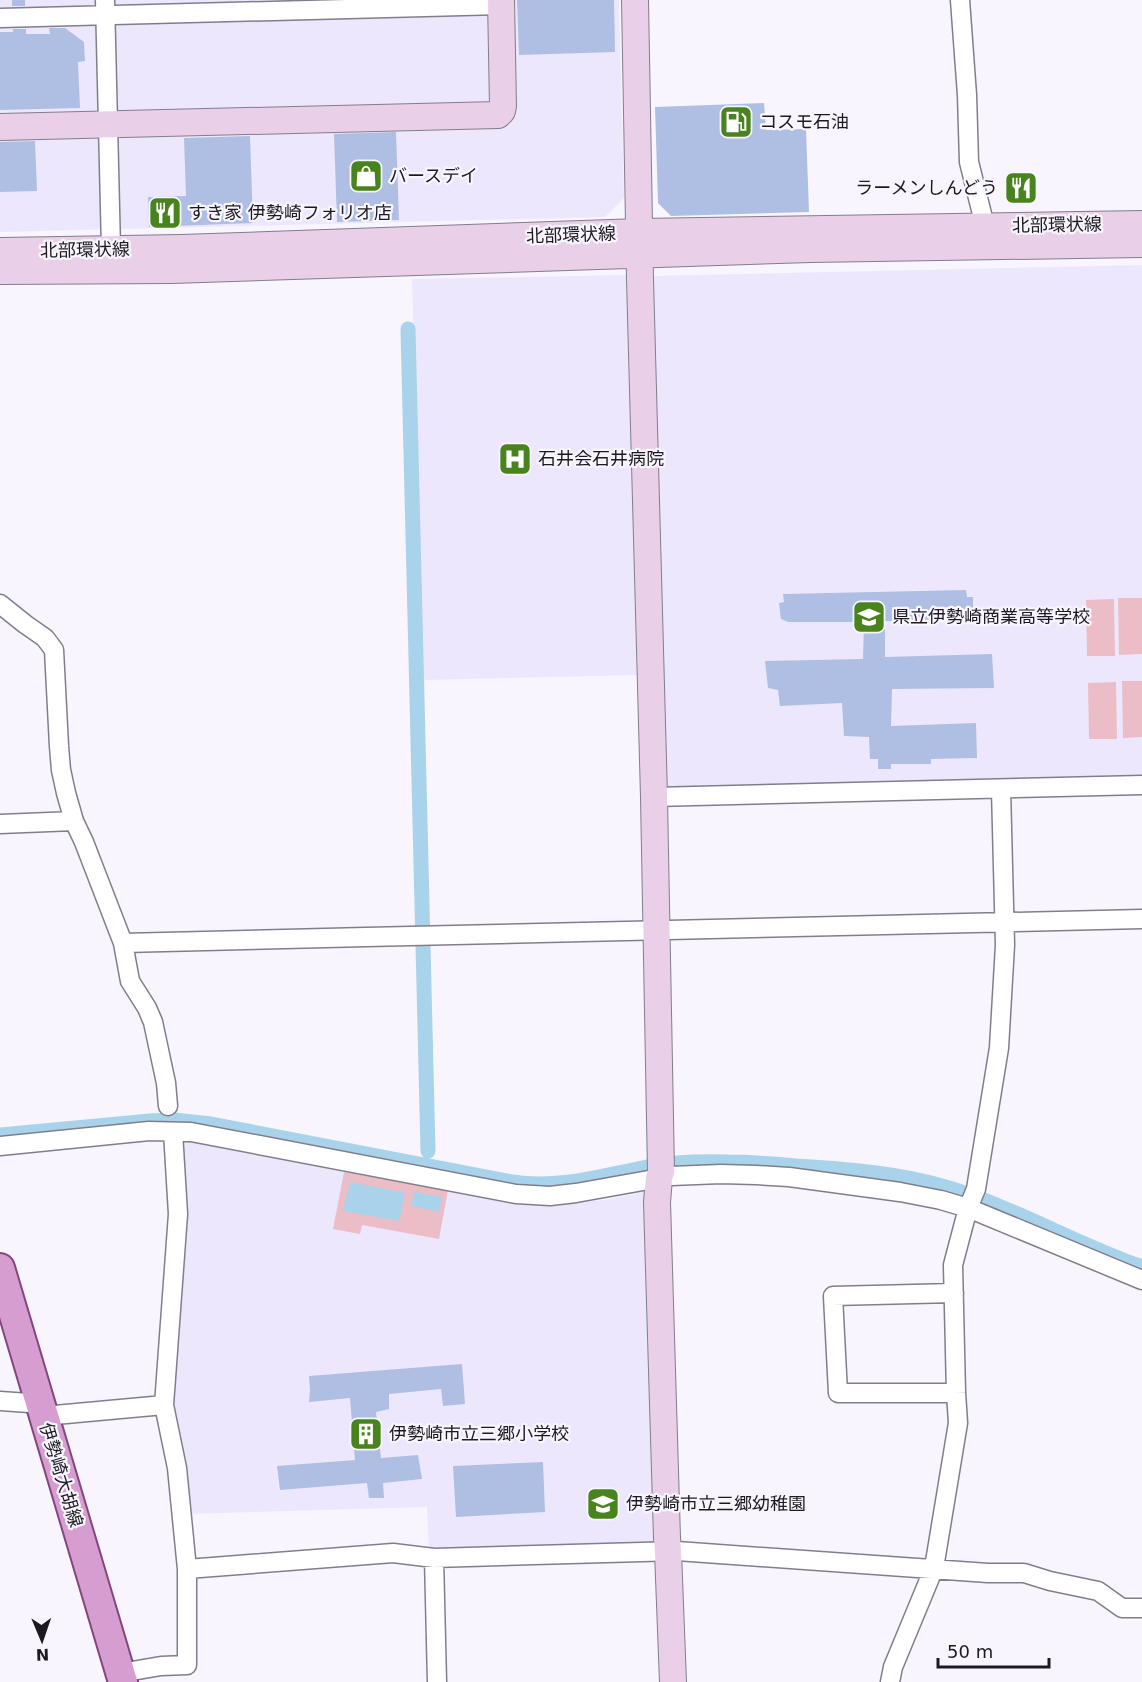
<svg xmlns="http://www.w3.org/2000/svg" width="1142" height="1682" viewBox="0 0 1142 1682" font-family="'DejaVu Sans','Noto Sans JP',sans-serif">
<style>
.built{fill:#ede7fd}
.green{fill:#ebbdc7}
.water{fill:#a9d3ea}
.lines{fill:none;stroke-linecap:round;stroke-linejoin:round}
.canal{stroke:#a9d3ea;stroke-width:15}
.building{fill:#aebfe3}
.street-casing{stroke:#817e8b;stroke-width:21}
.secondary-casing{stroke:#817e8b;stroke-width:28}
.primary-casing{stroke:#83467e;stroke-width:32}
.street{stroke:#fff;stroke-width:18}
.secondary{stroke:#eacfe8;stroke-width:26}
.primary{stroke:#d69ed0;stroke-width:28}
.labels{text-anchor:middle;stroke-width:4.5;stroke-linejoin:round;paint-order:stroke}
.poi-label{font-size:18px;fill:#1c1a20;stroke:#f8f5fe;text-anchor:start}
.street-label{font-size:18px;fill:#1c1a20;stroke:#f8f5fe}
</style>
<rect width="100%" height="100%" fill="#f8f5fe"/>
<path class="built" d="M0 0H619L624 198 605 217 0 232Z
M1142 265V777L662 790 650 276Z
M628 275 641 675 423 680 412 279Z
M188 1142 204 1143 235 1148 344 1172 518 1203H572L604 1200 643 1192 648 1197 651 1459 656 1544 429 1551 427 1507 187 1514 171 1396 181 1147Z"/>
<path class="green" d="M1118 598H1142V654L1119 655Z
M1114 599 1115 656H1087L1086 600Z
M1122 681H1142V737L1123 738Z
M1116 682 1117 739H1089L1088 683Z
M344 1172 448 1190 439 1239 362 1225 360 1234 333 1229Z"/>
<path class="water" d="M350 1182 405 1193 399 1221 343 1211Z
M414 1192 442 1197 439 1212 411 1206Z"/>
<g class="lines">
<path class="canal" d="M408 329 428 1151
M0 1135 150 1121 174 1120 211 1124 512 1182C559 1189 601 1176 647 1167 673 1162 701 1161 728 1162 751 1162 773 1164 796 1166 847 1169 899 1173 949 1188 1015 1208 1076 1244 1142 1267"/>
</g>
<path class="building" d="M12 0H25V6H12Z
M517 0H614L615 52 519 55Z
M49 28H65L84 42 85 61 78 62 80 108 0 110V32H13V29H26V34H50Z
M764 103 766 130 806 129 809 212 671 216 658 203 655 107Z
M396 132 399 220 337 222 334 134Z
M250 136 253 223 149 227 148 197 186 196 184 138Z
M35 141 37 191 0 192V142Z
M966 590 967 597H973V615H966V619L885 621V657L992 654 994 688 892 689 891 726 976 723 977 758 931 759V764H891V769H878V759H870L869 737 844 736 842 703 780 706 778 690 768 688 765 661 863 659 864 622H788L781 619 779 603 784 602 783 594Z
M462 1364 465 1404 443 1406 441 1389 389 1394V1409L376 1412 381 1458 418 1455 422 1479 383 1483 384 1498H369L367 1483 280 1490 277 1466 355 1460 350 1398 309 1402 310 1390 309 1376Z
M543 1462 545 1512 456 1517 453 1466Z"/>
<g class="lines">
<g class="street-casing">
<path id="street" d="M105 0 111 249
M960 0 967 95 969 162 983 218V236
M0 18 501 5
M0 604 25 624 45 638 54 650 59 746 61 770 66 793 74 821 84 842 123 943 130 981 147 1008 153 1022 166 1083 168 1106
M654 797 1142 785
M0 824 74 821
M123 943 366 937 1142 919
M0 1146 149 1131 191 1132 516 1194 550 1196 576 1193 671 1176 721 1174 756 1175 789 1177 900 1192 941 1200 968 1208 1142 1280
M954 1293 833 1296 838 1393H956
M0 1401 29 1403 39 1401
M44 1416 164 1405
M434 1558 437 1682
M187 1569 393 1553 434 1558 677 1551 988 1573H1024L1050 1581 1098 1591 1122 1608H1142
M120 1673 161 1666 187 1665V1569L177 1468 164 1405 178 1214 173 1132
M890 1682 893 1667 934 1568 958 1423 956 1393 953 1265 968 1208 976 1189 999 1048 1005 945 1001 789"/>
</g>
<g class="secondary-casing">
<path id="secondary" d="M635 0 640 279 654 797 661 1172 659 1178 657 1202 667 1538 668 1552 673 1682
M0 127 498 115 502 111 503 106 501 0
M0 251 181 248 640 232 1142 224
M0 271 172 270 811 249 1142 244"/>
</g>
<g class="primary-casing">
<path id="primary" d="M0 1268 123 1682"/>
</g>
<use href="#street" class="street"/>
<use href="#secondary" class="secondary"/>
<use href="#primary" class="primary"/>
</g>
<defs>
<g id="fuel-square" transform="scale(1.725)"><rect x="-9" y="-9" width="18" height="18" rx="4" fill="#49831e" stroke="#f8f5fe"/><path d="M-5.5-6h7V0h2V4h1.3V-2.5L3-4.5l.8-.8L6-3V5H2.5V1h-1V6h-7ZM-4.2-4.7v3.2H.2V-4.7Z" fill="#fff"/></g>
<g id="shop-square" transform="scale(1.725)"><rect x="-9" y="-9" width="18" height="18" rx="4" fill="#49831e" stroke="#f8f5fe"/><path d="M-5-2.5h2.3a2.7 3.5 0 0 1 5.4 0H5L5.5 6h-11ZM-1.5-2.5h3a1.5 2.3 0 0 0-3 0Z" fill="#fff"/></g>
<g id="restaurant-square" transform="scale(1.725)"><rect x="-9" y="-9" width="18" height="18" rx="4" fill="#49831e" stroke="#f8f5fe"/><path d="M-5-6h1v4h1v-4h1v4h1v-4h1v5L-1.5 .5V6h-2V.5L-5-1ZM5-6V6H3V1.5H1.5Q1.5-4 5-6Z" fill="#fff"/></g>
<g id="hospital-square" transform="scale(1.725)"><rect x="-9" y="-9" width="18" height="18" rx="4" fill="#49831e" stroke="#f8f5fe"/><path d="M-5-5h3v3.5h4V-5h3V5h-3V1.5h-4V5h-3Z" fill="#fff"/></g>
<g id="school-square" transform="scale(1.725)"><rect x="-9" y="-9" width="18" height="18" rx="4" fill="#49831e" stroke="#f8f5fe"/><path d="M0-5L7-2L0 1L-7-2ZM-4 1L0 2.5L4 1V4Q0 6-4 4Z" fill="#fff"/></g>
<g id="building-square" transform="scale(1.725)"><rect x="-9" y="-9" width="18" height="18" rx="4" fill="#49831e" stroke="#f8f5fe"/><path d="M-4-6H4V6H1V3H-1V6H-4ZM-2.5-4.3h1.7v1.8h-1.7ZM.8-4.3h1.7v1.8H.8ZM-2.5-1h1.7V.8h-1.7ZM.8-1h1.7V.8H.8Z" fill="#fff"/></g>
</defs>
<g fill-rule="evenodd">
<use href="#fuel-square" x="736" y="122"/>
<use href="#shop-square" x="366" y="176"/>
<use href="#restaurant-square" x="1021" y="188"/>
<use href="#restaurant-square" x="165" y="213"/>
<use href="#hospital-square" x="515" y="459"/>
<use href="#school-square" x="869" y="617"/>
<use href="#building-square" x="366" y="1434"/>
<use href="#school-square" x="603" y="1504"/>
</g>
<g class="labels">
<g class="poi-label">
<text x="759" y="128">コスモ石油</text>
<text x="389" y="182">バースデイ</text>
<text x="998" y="194" text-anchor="end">ラーメンしんどう</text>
<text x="188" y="219">すき家 伊勢崎フォリオ店</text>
<text x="538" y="465">石井会石井病院</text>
<text x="892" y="623">県立伊勢崎商業高等学校</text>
<text x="389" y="1440">伊勢崎市立三郷小学校</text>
<text x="626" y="1510">伊勢崎市立三郷幼稚園</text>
</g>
<g class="street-label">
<text transform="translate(1057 225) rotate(-1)" y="6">北部環状線</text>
<text transform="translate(571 235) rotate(-2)" y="6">北部環状線</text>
<text transform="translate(85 250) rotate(-1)" y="6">北部環状線</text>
<text transform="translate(61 1475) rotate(73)" y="6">伊勢崎大胡線</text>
</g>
</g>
<g transform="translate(42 1640) rotate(178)" stroke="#f8f5fe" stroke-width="4.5" paint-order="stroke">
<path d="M0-4.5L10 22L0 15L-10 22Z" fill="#1c1a20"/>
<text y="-9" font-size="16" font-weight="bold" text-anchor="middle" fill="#1c1a20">N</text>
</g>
<path d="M938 1658v9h111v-9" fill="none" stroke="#1c1a20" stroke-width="3"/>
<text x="947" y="1658" font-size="18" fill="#1c1a20" stroke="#f8f5fe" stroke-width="4.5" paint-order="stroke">50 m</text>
</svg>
